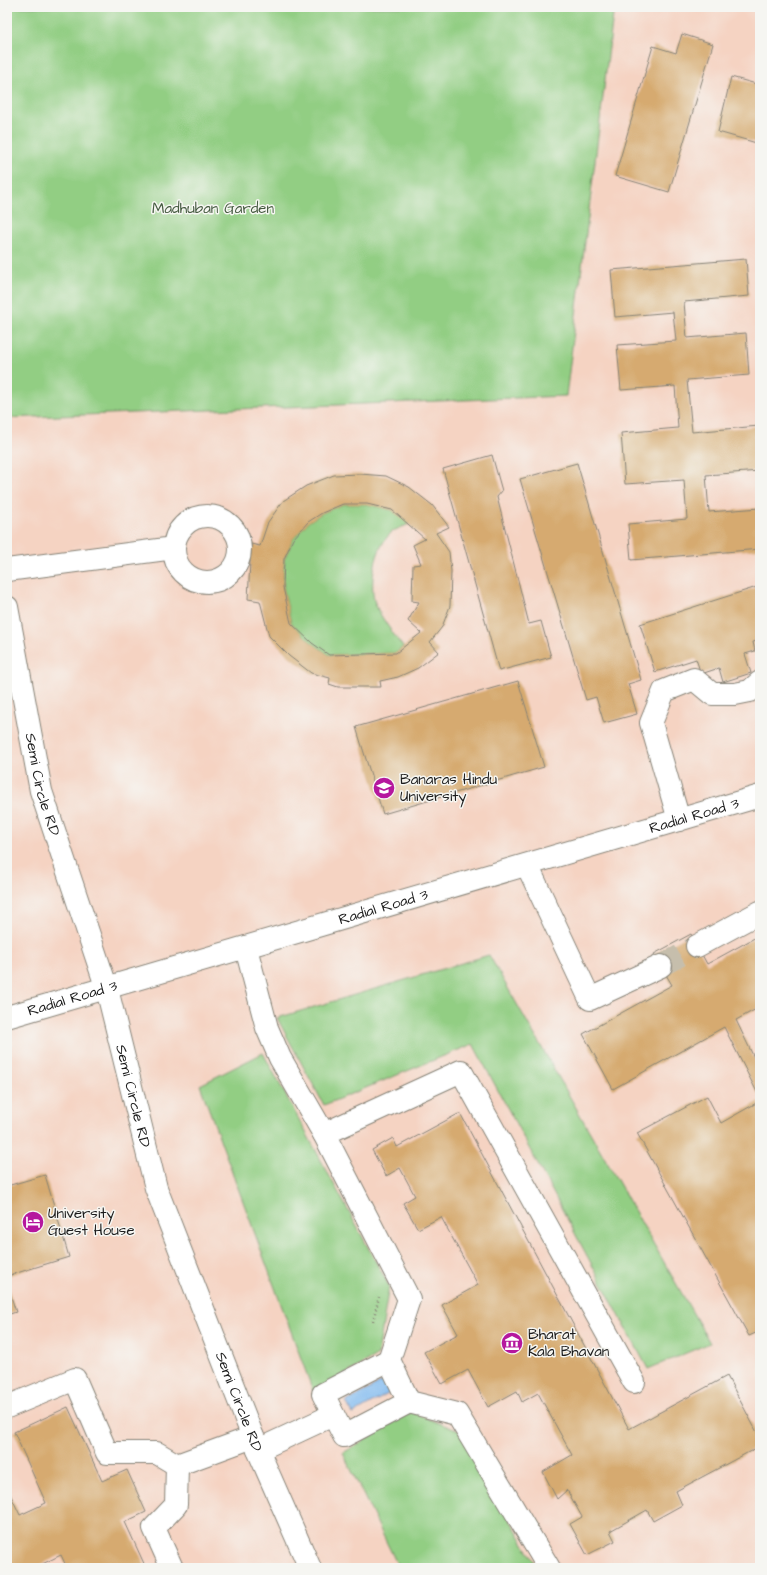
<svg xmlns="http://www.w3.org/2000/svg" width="767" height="1575" viewBox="0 0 767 1575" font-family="'Architects Daughter',sans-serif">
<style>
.built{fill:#f5d3c2}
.green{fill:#92ce83;stroke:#577550}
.water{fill:#7fb9f0;stroke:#4e6a86}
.building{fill:#d6aa70;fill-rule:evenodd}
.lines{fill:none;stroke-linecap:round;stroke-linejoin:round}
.minor-tunnel{stroke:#c6beac;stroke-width:22;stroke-dasharray:22 11;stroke-linecap:butt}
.minor-casing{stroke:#868276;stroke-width:24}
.path{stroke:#868276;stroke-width:2.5;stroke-dasharray:1 3;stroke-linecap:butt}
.minor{stroke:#fff;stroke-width:22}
.labels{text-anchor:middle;stroke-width:3;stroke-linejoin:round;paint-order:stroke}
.park-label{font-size:15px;fill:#455a40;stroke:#f6f6f2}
.poi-label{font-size:15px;fill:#1c1c1c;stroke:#f6f6f2;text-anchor:start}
.street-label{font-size:15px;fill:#1c1c1c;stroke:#f6f6f2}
</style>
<rect width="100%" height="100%" fill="#f6f6f2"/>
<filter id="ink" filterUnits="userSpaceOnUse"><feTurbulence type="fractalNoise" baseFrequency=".025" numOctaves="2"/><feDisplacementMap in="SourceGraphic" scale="8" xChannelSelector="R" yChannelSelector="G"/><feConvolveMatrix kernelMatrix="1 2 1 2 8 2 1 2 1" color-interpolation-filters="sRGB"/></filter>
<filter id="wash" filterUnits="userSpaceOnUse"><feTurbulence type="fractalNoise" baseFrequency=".012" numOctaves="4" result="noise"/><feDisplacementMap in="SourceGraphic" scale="16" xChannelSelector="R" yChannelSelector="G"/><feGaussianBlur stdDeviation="0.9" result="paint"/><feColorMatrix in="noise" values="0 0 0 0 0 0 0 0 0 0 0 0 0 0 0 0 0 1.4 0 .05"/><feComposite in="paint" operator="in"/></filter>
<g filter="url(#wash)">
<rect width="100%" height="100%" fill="#f0e7d0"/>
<path class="built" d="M7 7H760V1568H7Z"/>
<path class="green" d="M7 7H614L566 396 7 418Z
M343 504H367L392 510 409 524C404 527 394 529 390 534 375 548 370 581 374 600 377 613 395 636 403 647L396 653 329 655 312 643 291 623 283 587 284 559 293 539 308 522 322 513Z
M489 955 710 1343 648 1369 473 1044 324 1105 277 1018Z
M263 1053 389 1286 378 1355 327 1385 313 1391 200 1085Z
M411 1412 459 1431 538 1568H399L343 1453Z"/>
<path class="water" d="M387 1379 393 1391 353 1414 346 1402Z"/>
<g id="blocks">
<path class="building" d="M682 34 713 44 669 192 615 176 653 46 676 53Z
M731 77 760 85V144L718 132Z
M746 259 749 296 684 302 687 338 746 333 749 375 687 380 692 432 759 426 760 471 706 475 709 512 760 508V549L631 560 628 524 687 519 684 480 625 484 621 433 678 428 675 386 621 390 617 345 676 341 673 312 615 317 611 270Z
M492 455 502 491 497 497 529 624 541 621 551 657 499 671 443 469Z
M577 463 641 680 628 684 637 714 604 723 596 697 586 700 520 479Z
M360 474 386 476 409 487 432 505 449 527 436 533 449 552 451 571 450 606 442 627 430 642 439 652 418 668 398 677 380 681 381 687H338L329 684 330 678 311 673 289 656 269 636 260 601 248 599 251 544 260 546 268 522 283 501 306 486 334 475ZM343 504H367L392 510 425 539 413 545 421 564 413 565 412 601 419 602 408 621 421 633 396 653 329 655 312 643 291 623 283 587 284 559 293 539 308 522 322 513Z
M760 586V640L753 642 755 651 745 654 751 673 723 682 719 668 701 674 696 659 655 672 640 624Z
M518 681 544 767 383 814 356 727Z
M691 934 707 964 760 935V1007L736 1020 760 1070V1098L724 1027 613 1089 583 1034 672 985 654 954Z
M707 1096 721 1123 760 1101V1331L749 1336 637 1133Z
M460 1113 629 1429 727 1376 760 1438V1446L676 1491 682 1505 653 1521 647 1510 610 1531 615 1541 587 1555 570 1524 582 1517 567 1490 557 1499 543 1472 572 1455 538 1393 522 1402 517 1391 488 1407 468 1370 442 1384 424 1352 458 1334 442 1305 478 1285 441 1217 418 1229 403 1203 415 1196 400 1168 386 1176 372 1150 393 1138 397 1147Z
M45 1175 69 1257 7 1276V1186Z
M7 1284 16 1312 7 1315Z
M68 1407 102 1481 127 1470 146 1512 125 1522 146 1568H67L61 1555 36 1567 37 1568H7V1496L10 1494 20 1515 46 1503 14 1432Z"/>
</g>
</g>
<g filter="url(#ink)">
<use href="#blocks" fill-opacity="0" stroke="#868276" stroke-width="1"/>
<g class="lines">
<path class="minor-tunnel" d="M661 966 697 946"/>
<g class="minor-casing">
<g id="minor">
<circle cx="207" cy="549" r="33"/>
<path d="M7 570 174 548"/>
<path id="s1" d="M7 607 41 791 107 989 156 1188 258 1450 310 1568"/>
<path d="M679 820 651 723 664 691 694 679 712 694H735L750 691 760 682"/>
<path d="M527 865 590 999 661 966"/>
<path d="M697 946 760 912"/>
<path d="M246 948 267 1028 280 1058 324 1134"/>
<path id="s2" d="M7 1017 760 796"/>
<path d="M389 1360 323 1394 344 1436 409 1402"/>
<path d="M7 1407 75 1379 107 1453H157L177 1465 253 1437"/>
<path d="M258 1450 333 1415"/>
<path d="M172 1568 154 1528 176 1505 177 1465"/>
<path d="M549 1568 457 1414 409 1402 389 1360 409 1299 324 1134 461 1071 634 1382"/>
</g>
</g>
<path class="path" d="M373 1321 379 1297"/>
<use href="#minor" class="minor"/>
</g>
</g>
<defs>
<g id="university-disc" transform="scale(1.15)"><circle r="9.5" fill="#b5179e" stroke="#f6f6f2"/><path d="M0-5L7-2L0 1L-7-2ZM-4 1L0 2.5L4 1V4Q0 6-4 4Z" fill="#fff"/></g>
<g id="hotel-disc" transform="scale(1.15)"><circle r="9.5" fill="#b5179e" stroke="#f6f6f2"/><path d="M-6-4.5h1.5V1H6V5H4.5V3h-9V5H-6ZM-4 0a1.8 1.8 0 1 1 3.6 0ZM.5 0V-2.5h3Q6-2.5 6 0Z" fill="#fff"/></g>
<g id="museum-disc" transform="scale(1.15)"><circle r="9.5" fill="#b5179e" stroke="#f6f6f2"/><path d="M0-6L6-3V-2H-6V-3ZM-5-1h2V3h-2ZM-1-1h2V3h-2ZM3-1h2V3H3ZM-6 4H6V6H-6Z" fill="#fff"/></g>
</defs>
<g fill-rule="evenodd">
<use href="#university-disc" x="384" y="788"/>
<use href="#hotel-disc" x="33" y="1222"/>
<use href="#museum-disc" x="512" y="1343"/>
</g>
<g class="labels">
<g class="park-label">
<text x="213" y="213">Madhuban Garden</text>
</g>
<g class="poi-label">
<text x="400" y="784">Banaras Hindu<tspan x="400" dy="17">University</tspan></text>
<text x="48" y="1218">University<tspan x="48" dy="17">Guest House</tspan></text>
<text x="528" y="1339">Bharat<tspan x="528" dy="17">Kala Bhavan</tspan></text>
</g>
<g class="street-label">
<text dy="5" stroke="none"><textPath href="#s1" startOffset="181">Semi Circle RD</textPath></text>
<text dy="5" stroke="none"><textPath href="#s2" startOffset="716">Radial Road 3</textPath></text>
<text dy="5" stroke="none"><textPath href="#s2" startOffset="392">Radial Road 3</textPath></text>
<text dy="5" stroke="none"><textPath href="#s2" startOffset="68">Radial Road 3</textPath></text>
<text dy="5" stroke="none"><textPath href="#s1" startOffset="506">Semi Circle RD</textPath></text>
<text dy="5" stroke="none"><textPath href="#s1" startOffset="830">Semi Circle RD</textPath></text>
</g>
</g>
<rect width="767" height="1575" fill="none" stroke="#f6f6f2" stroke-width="24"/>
</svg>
